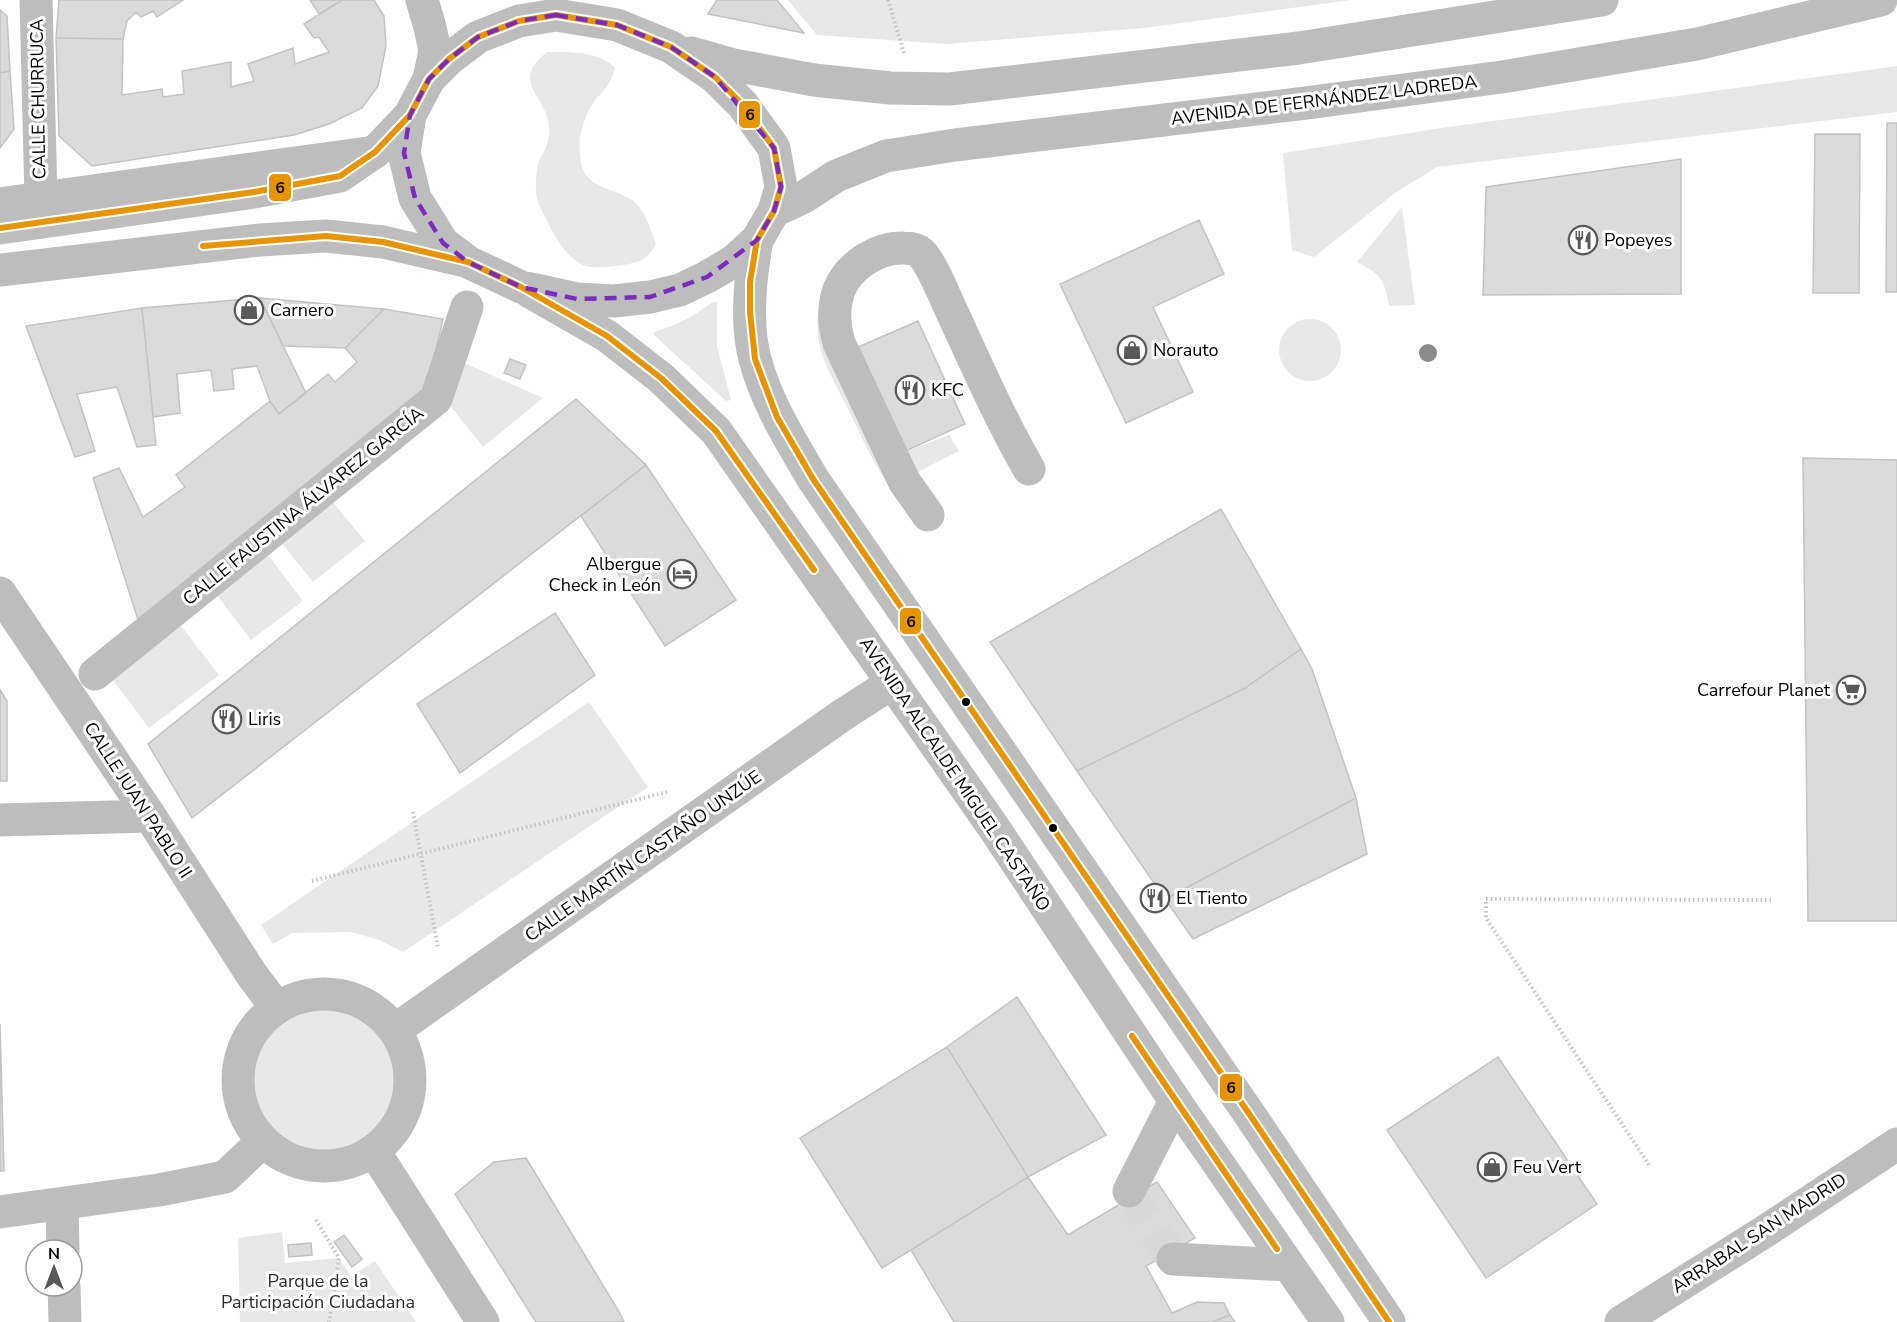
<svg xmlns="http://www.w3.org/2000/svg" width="1897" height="1322" viewBox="0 0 1897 1322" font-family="'Nunito Sans',sans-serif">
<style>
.green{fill:#e8e8e8}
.building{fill:#dbdbdb;stroke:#c3c3c3;stroke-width:1.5}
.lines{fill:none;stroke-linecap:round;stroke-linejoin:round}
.minor-tunnel{stroke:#d9d9d9;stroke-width:33;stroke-dasharray:33 16;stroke-linecap:butt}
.path{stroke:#c2c2c2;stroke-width:4;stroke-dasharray:1.5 3;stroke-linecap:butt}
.minor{stroke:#bdbdbd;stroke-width:33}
.major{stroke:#bdbdbd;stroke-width:33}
.highway{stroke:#bdbdbd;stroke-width:33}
.bus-1-casing{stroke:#fff;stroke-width:10}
.bus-1{stroke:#e69400;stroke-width:6}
.tree{fill:#8b8b8b}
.marked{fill:none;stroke:#7b2cbf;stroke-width:4.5;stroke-dasharray:12 8;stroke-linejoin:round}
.bus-dot{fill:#000;stroke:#fff;stroke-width:2}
.labels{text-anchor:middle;stroke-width:6;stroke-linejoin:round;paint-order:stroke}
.street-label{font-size:18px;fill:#000;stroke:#fff}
.poi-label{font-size:18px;fill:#000;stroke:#fff;text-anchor:start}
.park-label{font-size:18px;fill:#2c2c2c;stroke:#fff}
.line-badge{stroke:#fff;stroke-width:2}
.pale-badge-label{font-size:16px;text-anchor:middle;font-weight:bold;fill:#111}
</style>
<rect width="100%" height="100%" fill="#fff"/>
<path class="green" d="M788 0H1351L1144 28 946 44 817 35Z
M547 52C569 52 600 51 615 68 611 83 606 88 596 99 587 110 583 124 580 137 579 143 580 149 580 155 582 190 609 185 632 200 644 208 651 230 656 244 647 262 634 264 615 266 606 267 591 269 583 265 563 255 553 233 544 215 542 210 538 204 537 198 535 190 536 178 537 170 538 157 549 150 549 132 551 97 507 84 547 52Z
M1897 66V112L1437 167 1395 193 1314 257 1292 250 1283 153 1441 128Z
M1402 207 1415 305 1389 306C1384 278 1381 275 1357 262Z
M826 279 891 488C874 465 863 440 851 415 833 377 811 350 819 306 820 296 821 288 826 279Z
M712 302H717V346L731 400 726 401 654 335V332C676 325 694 317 712 302Z
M1279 350a31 31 0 1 1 62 0a31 31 0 1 1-62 0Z
M460 361 543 398 483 447 451 407Z
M949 435 959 451 918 472 901 453Z
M331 500 365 541 313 582 280 541Z
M268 555 303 601 251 640 216 594Z
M179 623 219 675 149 728 109 675Z
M589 702 648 787 403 952 379 940 351 932 292 933 273 944 261 925Z
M253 1080a71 71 0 1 1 142 0a71 71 0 1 1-142 0Z
M282 1232 285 1263 339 1258 351 1276 375 1261 416 1322H240L238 1238Z"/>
<path class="building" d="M59 0H183L157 17 153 11 141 17 136 12 127 21 123 39 56 38Z
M310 0H342L319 14Z
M342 0H374L384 16 386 46 378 86 362 108 329 124 294 135 92 166 59 136 56 38 123 39 122 95 162 89 163 97 184 94 182 71 231 62V87L254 81 248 64 293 48 295 64 329 52 319 37 314 38 304 24Z
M717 0H777L804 33 708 14Z
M0 10 7 16 10 71 0 73Z
M10 71 14 129 0 148V73Z
M1887 123H1897V292H1886Z
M1815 134H1860L1859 293H1813Z
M1681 159V294L1483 295 1486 187Z
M1199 220 1224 274 1153 307 1193 392 1126 423 1060 284Z
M260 298 306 393 279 414 270 401 257 366 232 369 234 389 214 391 211 370 177 374 180 413 153 417 142 308Z
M260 298 384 309 345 348 283 346Z
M142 308 156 445 137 447 117 387 77 394 95 451 75 457 26 326Z
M384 309 443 319 427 389 139 623 93 478 119 468 143 517 185 487 176 475 270 401 279 414 328 374 335 382 357 362 345 348Z
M918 321 965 424 901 453 854 349Z
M510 359 526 365 520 379 504 373Z
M576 399 646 465 192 818 148 744Z
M1803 458 1897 460V921H1808Z
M646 465 736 600 665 646 581 516Z
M1221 509 1301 649 1245 688 1077 771 990 642Z
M555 613 595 675 460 773 417 704Z
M1301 649 1312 669 1356 798 1165 899 1077 771 1245 688Z
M0 690 7 701V781H0Z
M1356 798 1367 854 1193 939 1165 899Z
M1017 997 1106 1135 1028 1177 947 1047Z
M0 1024 4 1171H0Z
M947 1047 1028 1177 882 1268 800 1138Z
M1498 1057 1597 1204 1486 1278 1387 1130Z
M526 1158 621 1315 624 1322H536L455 1194 494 1162Z
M1028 1177 1068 1235 1157 1182 1195 1238 1146 1266 1172 1313 1197 1302 1224 1303 1230 1315 1212 1322H954L911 1250Z
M344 1235 362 1259 352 1267 334 1242Z
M311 1243 312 1255 289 1257 288 1245Z
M1230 1315 1235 1322H1212Z"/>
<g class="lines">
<path class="minor-tunnel" d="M1129 1191 1173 1259"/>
<path class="path" d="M888 0 904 53
M413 812 438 948
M312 881 667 792
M1649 1165 1486 918V899L1773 900
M316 1220 339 1258 329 1322"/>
<path class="minor" d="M36 0 41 199
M0 204 375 152
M928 515 904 481 839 343C834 326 833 307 839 290 849 265 878 247 904 248 911 248 917 249 921 253 933 265 945 298 953 314 977 366 1000 419 1029 469
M0 593 150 816 252 975 276 1007
M95 674 436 399 467 307
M0 820 150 816
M238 1080a86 86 0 1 1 172 0a86 86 0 1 1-172 0Z
M395 1030 841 716 892 683
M374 1151 483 1322
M1129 1191 1175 1101
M62 1204 63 1250
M0 1212 159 1190 225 1177 262 1142
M1173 1259 1288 1265
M64 1286 65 1322
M1621 1322 1764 1232 1897 1144"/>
<path class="major" d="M422 0 430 27 435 51 429 79
M757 240C750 278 745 322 755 359 766 402 791 441 813 479L1252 1118 1389 1322
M530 292 607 336 661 378 716 431 992 825 1175 1101 1328 1322"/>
<path class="highway" d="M556 15 617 25 671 47 715 77 743 105 774 148 781 187 774 211 757 240 734 261 707 277 680 290 650 297 614 301 577 299 521 287 468 262 443 243 415 198 404 153 410 115 429 79 449 59 478 37 519 21Z
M692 53 734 65 814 80 890 88 950 89 1299 48 1602 0
M774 211 804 197 836 176 886 156 955 145 1306 103 1502 77 1697 44 1881 0
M0 228 254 192 340 176 375 152 410 115
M0 270 260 240 326 236 383 242 465 261"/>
<g class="bus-1-casing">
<path id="bus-1" d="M0 228 254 192 340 176 375 152 410 115 429 79 449 59 478 37 519 21 556 15 617 25 671 47 715 77 743 105 774 148 781 187 774 211 757 240 750 282V312L755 359 777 417 813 479 1252 1118 1389 1322
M203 246 326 236 383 242 468 262 521 287 607 336 661 378 716 431 814 570
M1132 1036 1277 1249"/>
</g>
<use href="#bus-1" class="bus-1"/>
</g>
<circle class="tree" cx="1428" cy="353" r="9"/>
<path class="marked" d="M556 15 617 25 671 47 715 77 774 148 781 187 774 211 757 240 707 277 650 297 577 299 521 287 468 262 443 243 415 198 404 153 410 115 429 79 449 59 478 37 519 21Z"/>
<defs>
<g id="restaurant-ring" transform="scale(1.5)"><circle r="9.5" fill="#fff" stroke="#595959" stroke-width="1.5"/><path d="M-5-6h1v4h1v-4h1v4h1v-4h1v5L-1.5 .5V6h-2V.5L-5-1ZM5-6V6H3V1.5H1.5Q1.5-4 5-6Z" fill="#595959"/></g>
<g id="shop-ring" transform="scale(1.5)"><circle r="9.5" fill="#fff" stroke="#595959" stroke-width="1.5"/><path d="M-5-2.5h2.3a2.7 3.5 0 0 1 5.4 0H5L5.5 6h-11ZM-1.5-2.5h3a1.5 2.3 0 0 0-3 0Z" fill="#595959"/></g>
<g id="hotel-ring" transform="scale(1.5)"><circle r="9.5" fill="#fff" stroke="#595959" stroke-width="1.5"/><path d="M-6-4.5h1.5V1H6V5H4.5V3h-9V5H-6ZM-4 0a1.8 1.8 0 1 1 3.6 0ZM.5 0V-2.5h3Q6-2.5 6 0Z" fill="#595959"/></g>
<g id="supermarket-ring" transform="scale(1.5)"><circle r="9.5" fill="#fff" stroke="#595959" stroke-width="1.5"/><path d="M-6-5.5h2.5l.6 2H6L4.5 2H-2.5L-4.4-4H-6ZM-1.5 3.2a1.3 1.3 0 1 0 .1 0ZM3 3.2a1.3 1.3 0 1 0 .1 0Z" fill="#595959"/></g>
</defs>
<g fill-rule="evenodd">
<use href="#restaurant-ring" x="1583" y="240"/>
<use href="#shop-ring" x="249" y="310"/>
<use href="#shop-ring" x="1132" y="350"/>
<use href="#restaurant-ring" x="910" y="390"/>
<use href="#hotel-ring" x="682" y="574"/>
<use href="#supermarket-ring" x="1851" y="690"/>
<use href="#restaurant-ring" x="227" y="719"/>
<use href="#restaurant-ring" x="1155" y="898"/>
<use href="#shop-ring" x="1492" y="1167"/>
</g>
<g class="bus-dot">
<circle cx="966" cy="702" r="5"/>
<circle cx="1053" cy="828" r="5"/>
</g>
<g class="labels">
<g class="street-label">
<text transform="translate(38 99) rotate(-91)" y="6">CALLE CHURRUCA</text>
<text transform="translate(1324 100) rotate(-7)" y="6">AVENIDA DE FERNÁNDEZ LADREDA</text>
<text transform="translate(303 506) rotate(-39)" y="6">CALLE FAUSTINA ÁLVAREZ GARCÍA</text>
<text transform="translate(955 774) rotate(56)" y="6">AVENIDA ALCALDE MIGUEL CASTAÑO</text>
<text transform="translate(138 800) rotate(57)" y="6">CALLE JUAN PABLO II</text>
<text transform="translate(643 856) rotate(-35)" y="6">CALLE MARTÍN CASTAÑO UNZÚE</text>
<text transform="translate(1759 1233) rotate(-33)" y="6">ARRABAL SAN MADRID</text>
</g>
<g class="poi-label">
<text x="1604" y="246">Popeyes</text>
<text x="270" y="316">Carnero</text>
<text x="1153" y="356">Norauto</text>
<text x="931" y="396">KFC</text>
<text x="661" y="570" text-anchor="end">Albergue<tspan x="661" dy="21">Check in León</tspan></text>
<text x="1830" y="696" text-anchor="end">Carrefour Planet</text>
<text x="248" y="725">Liris</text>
<text x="1176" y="904">El Tiento</text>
<text x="1513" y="1173">Feu Vert</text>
</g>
<g class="park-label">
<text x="318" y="1287">Parque de la<tspan x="318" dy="21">Participación Ciudadana</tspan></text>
</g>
</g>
<g class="line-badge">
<rect x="738" y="100" width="23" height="29" rx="6" fill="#e69400"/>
<rect x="268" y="173" width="24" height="29" rx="6" fill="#e69400"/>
<rect x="899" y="607" width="23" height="28" rx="6" fill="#e69400"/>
<rect x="1219" y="1073" width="24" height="29" rx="6" fill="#e69400"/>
</g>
<g class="pale-badge-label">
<text x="750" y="120">6</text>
<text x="280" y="193">6</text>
<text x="911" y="627">6</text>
<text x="1231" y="1093">6</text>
</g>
<g transform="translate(54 1268)"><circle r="28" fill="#ffffff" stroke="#999999" stroke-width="1.5"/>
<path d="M0-4.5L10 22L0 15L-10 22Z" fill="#595959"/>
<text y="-9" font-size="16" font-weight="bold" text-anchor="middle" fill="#000000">N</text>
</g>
</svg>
